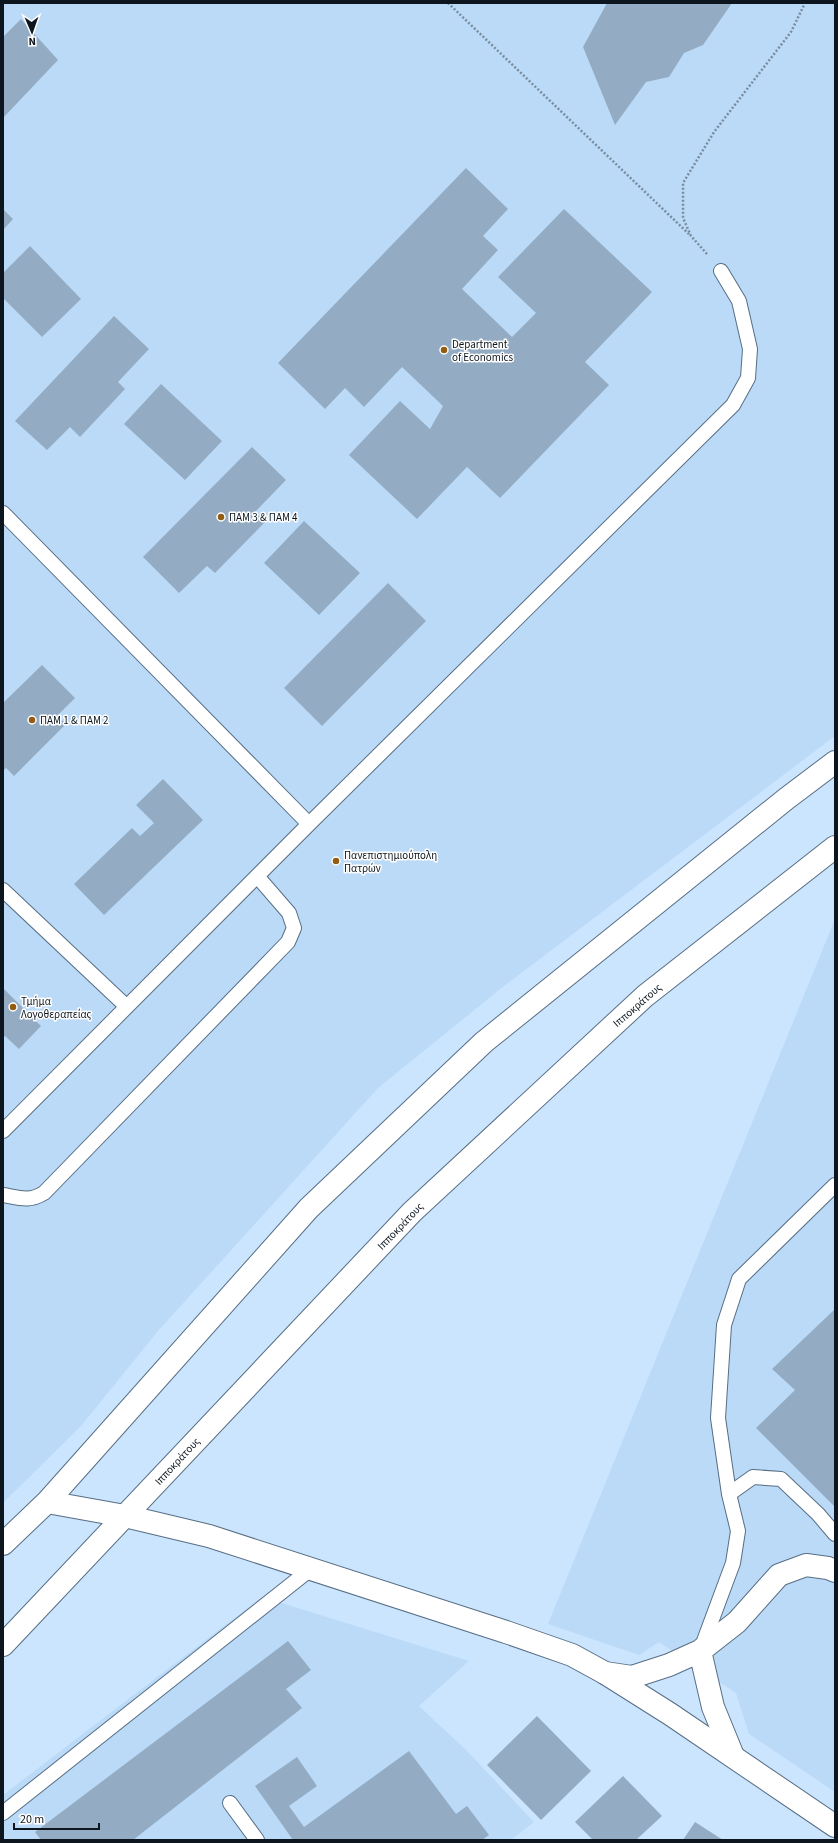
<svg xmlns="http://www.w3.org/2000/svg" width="838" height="1843" viewBox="0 0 838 1843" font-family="'Source Sans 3',sans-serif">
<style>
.built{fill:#badaf8}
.building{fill:#93acc3}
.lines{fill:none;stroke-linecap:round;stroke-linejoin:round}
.lane-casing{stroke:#576e84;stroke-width:16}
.street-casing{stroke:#576e84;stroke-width:24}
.secondary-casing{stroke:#576e84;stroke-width:24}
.path{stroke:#798c9d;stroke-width:2.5;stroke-dasharray:2 2;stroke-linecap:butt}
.lane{stroke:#fff;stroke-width:14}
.street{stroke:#fff;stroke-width:22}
.secondary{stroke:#fff;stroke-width:22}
.poi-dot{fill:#935c14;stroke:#fff;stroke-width:1.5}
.labels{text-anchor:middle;stroke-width:3;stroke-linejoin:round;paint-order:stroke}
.poi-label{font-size:11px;fill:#0d161e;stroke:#fff;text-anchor:start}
.street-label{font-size:11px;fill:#0d161e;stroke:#fff}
</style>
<rect width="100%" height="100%" fill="#cbe5fe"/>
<path class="built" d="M3 3H835V736L504 986 378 1088 158 1331 81 1426 3 1503Z
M835 919V1792L749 1734 736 1693 659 1642 639 1655 548 1624Z
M262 1597 469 1661 419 1706 466 1750 534 1822 511 1840H3V1795Z"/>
<path class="building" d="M607 3H732L703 45 684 53 669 77 646 82 615 125 583 47Z
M21 19 58 60 3 118V37Z
M466 168 508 209 483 236 498 250 462 289 512 337 536 313 498 277 564 209 652 292 585 362 609 385 500 498 467 467 417 519 349 455 400 401 430 429 443 406 402 367 364 407 345 388 325 409 278 363Z
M3 209 13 219 3 230Z
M30 246 81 299 42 337 3 298V273Z
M114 316 149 349 118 382 125 389 80 437 70 427 47 450 15 421Z
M161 384 222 441 185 480 124 424Z
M252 447 286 480 255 512 265 522 215 573 207 566 179 593 143 557Z
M304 521 360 573 319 615 264 563Z
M388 583 426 621 322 726 284 688Z
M42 665 75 698 57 716 66 724 14 776 6 768 3 771V703Z
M163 779 203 820 104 915 74 884 132 828 140 836 154 823 136 805Z
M3 988 41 1026 19 1049 5 1036 3 1038Z
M835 1309V1507L756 1428 795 1390 772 1369Z
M288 1641 311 1670 286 1689 302 1708 133 1840H41L35 1832Z
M537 1716 591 1771 541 1820 487 1765Z
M409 1751 456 1814 467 1806 489 1835 482 1840H293L255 1786 297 1757 317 1786 289 1806 304 1827Z
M623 1776 662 1816 636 1840H593L575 1822Z
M695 1822 723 1840H683Z"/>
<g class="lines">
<g class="lane-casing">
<path id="lane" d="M3 513 309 824 3 1131
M309 824 733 405 748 378 750 349 739 301 721 271
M3 890 126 1006
M3 1195C20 1198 29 1202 44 1193L288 942 294 928 289 913 257 876
M729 1494 753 1477 781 1479 818 1514 835 1534
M701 1649 733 1563 738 1531 729 1494 718 1418 724 1325 739 1279 835 1185
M230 1803 257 1840
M3 1813 312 1568"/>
</g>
<g class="street-casing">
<path id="street" d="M605 1673 632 1677 669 1665 700 1651
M733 1756 713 1707 700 1651 737 1622 779 1575 806 1565 828 1568 835 1571"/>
</g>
<g class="secondary-casing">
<path id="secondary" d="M47 1502 125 1516 209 1536 506 1632 572 1655 605 1673 670 1714 835 1826
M3 1544 47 1502 309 1208 484 1042 786 799 835 762
M3 1645 412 1212 645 996 835 847"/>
</g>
<path class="path" d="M448 3 691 236
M707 254 691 236 683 218V183L714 132 791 32 805 3"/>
<use href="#lane" class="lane"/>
<use href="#street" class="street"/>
<use href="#secondary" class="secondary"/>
</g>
<g class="poi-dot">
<circle cx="444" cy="350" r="4"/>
<circle cx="221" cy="517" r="4"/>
<circle cx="32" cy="720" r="4"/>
<circle cx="336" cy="861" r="4"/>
<circle cx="13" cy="1007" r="4"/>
</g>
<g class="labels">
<g class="poi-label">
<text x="452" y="348">Department<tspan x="452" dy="13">of Economics</tspan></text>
<text x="229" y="521">ΠΑΜ 3 &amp; ΠΑΜ 4</text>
<text x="40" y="724">ΠΑΜ 1 &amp; ΠΑΜ 2</text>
<text x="344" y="859">Πανεπιστημιούπολη<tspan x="344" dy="13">Πατρών</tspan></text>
<text x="21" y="1005">Τμήμα<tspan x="21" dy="13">Λογοθεραπείας</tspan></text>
</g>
<g class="street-label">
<text transform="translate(637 1005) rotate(-41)" y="4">Ιπποκράτους</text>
<text transform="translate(400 1226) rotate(-46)" y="4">Ιπποκράτους</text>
<text transform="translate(177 1461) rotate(-47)" y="4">Ιπποκράτους</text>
</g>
</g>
<rect width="838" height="1843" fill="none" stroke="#0d161e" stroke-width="8"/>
<g transform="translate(32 32) rotate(178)" stroke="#ffffff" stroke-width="3" paint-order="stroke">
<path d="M0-3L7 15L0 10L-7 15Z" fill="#0d161e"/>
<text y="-6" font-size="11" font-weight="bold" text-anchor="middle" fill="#0d161e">N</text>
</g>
<path d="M14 1823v6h85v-6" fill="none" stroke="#0d161e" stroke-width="2"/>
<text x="20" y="1823" font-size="12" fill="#0d161e" stroke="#ffffff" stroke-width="3" paint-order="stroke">20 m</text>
</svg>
